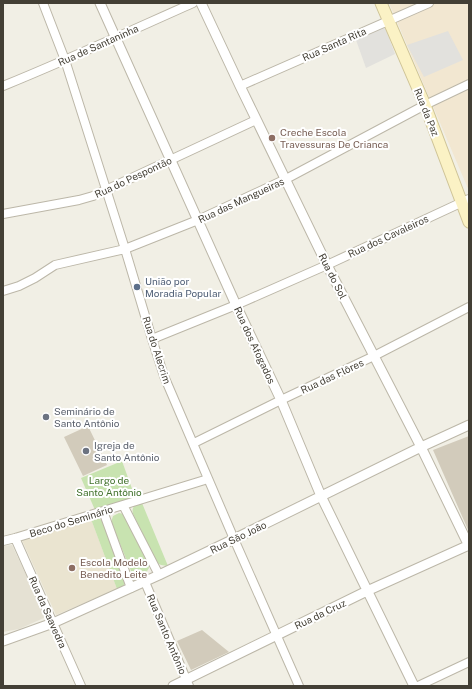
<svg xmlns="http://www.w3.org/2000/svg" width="472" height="689" viewBox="0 0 472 689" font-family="'Public Sans',sans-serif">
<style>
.residential{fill:#e5e1d3}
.commercial{fill:#f2e7d1}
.education{fill:#eae4d0}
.green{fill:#c8e3b0}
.parking{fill:#e2e1dd}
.building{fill:#d2cbbb}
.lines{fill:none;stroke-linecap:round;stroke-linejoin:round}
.minor-casing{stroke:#bcb7a8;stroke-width:10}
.tertiary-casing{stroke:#bcb7a8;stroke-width:11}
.secondary-casing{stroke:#cfc497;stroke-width:13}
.minor{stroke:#fff;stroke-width:8}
.tertiary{stroke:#fff;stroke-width:9}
.secondary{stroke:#fbf2c5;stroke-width:11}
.education-dot{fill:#8d6e63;stroke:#fff;stroke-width:1.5}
.service-dot{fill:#5c6f8a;stroke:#fff;stroke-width:1.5}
.worship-dot{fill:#6b7280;stroke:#fff;stroke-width:1.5}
.labels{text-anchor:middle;stroke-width:4;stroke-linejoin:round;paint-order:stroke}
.street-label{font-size:10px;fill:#433f35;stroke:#fff}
.education-label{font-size:10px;fill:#785e54;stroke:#fff;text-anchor:start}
.service-label{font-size:10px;fill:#4e5e75;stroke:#fff;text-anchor:start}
.worship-label{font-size:10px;fill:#5b616d;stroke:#fff;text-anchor:start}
.park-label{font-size:10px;fill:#41712c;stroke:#fff}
</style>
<rect width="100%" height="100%" fill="#f1efe5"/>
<path class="residential" d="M12 545 46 617 19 629 3 632V546Z"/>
<path class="commercial" d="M389 3H469V191L407 45Z"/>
<path class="education" d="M91 519 117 589 56 615 21 538Z"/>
<path class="green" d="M122 461 135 497 95 510 81 478Z
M142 503 168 566 161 565 157 563 133 514C131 506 136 504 142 503Z
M119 513 124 514 126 517 148 564 149 568 144 576C137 577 134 577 131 571L112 524V519L113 516Z
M98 518 103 521 125 580 124 585 121 588 117 589 91 519Z"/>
<path class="parking" d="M385 27 395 54 366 68 356 40Z
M448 31 463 60 424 77 407 45Z"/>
<path class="building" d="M88 426 107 465 83 476 64 437Z
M469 436V532L433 450Z
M202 630 229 652 191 670 177 641Z"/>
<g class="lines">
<g class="minor-casing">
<path id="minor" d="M43 3 65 60 125 249 152 339 164 376 234 539 299 686
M3 86C67 60 130 31 193 3
M240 86 429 3
M3 214 79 200 93 196 256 120
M3 291 19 286 35 278 55 265 125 249 198 220 286 179 425 105 469 84
M152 339 236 305 327 265 469 199
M194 443 281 400 374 356 469 307
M123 505 159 575
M103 511 131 588
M15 538 81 686
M3 541 15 538 208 479
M145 582 189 686
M418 686 469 662"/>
</g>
<g class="tertiary-casing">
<path id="tertiary" d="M100 3 236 305 281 400 321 496 414 686
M201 3 240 86 327 265 421 447 469 546
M3 641 53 623 159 575 234 539 421 447 469 425
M173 686 367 591 469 545"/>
</g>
<g class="secondary-casing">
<path id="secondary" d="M381 3 425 105 469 222"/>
</g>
<use href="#minor" class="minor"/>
<use href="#tertiary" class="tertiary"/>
<use href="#secondary" class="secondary"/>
</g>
<g class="education-dot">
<circle cx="272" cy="138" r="4"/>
<circle cx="72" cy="568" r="4"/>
</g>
<circle class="service-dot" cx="137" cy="287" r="4"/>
<g class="worship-dot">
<circle cx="46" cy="417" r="4"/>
<circle cx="86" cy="451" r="4"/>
</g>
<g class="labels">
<g class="street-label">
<text transform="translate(334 44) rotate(-24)" y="4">Rua Santa Rita</text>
<text transform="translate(98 45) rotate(-24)" y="4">Rua de Santaninha</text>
<text transform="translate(427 112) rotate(68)" y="4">Rua da Paz</text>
<text transform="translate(133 177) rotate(-25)" y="4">Rua do Pespontão</text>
<text transform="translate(241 200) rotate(-25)" y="4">Rua das Mangueiras</text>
<text transform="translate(388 236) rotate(-25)" y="4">Rua dos Cavaleiros</text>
<text transform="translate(333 276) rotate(63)" y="4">Rua do Sol</text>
<text transform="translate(255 345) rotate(65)" y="4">Rua dos Afogados</text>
<text transform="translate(157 350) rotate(72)" y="4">Rua do Alecrim</text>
<text transform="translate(332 376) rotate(-25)" y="4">Rua das Flôres</text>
<text transform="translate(71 521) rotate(-17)" y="4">Beco do Seminário</text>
<text transform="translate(238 537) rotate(-26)" y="4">Rua São João</text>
<text transform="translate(48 612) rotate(66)" y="4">Rua da Saavedra</text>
<text transform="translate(320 614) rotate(-26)" y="4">Rua da Cruz</text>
<text transform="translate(167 634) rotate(67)" y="4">Rua Santo Antônio</text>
</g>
<g class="education-label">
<text x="280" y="136">Creche Escola<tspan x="280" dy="12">Travessuras De Crianca</tspan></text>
<text x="80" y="566">Escola Modelo<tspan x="80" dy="12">Benedito Leite</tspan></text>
</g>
<g class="service-label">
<text x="145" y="285">União por<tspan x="145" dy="12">Moradia Popular</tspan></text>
</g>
<g class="worship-label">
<text x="54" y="415">Seminário de<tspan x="54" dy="12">Santo Antônio</tspan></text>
<text x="94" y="449">Igreja de<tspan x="94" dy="12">Santo Antônio</tspan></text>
</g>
<g class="park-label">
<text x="109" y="484">Largo de<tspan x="109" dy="12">Santo Antônio</tspan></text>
</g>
</g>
<rect width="472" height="689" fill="none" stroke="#433f35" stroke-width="8"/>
</svg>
